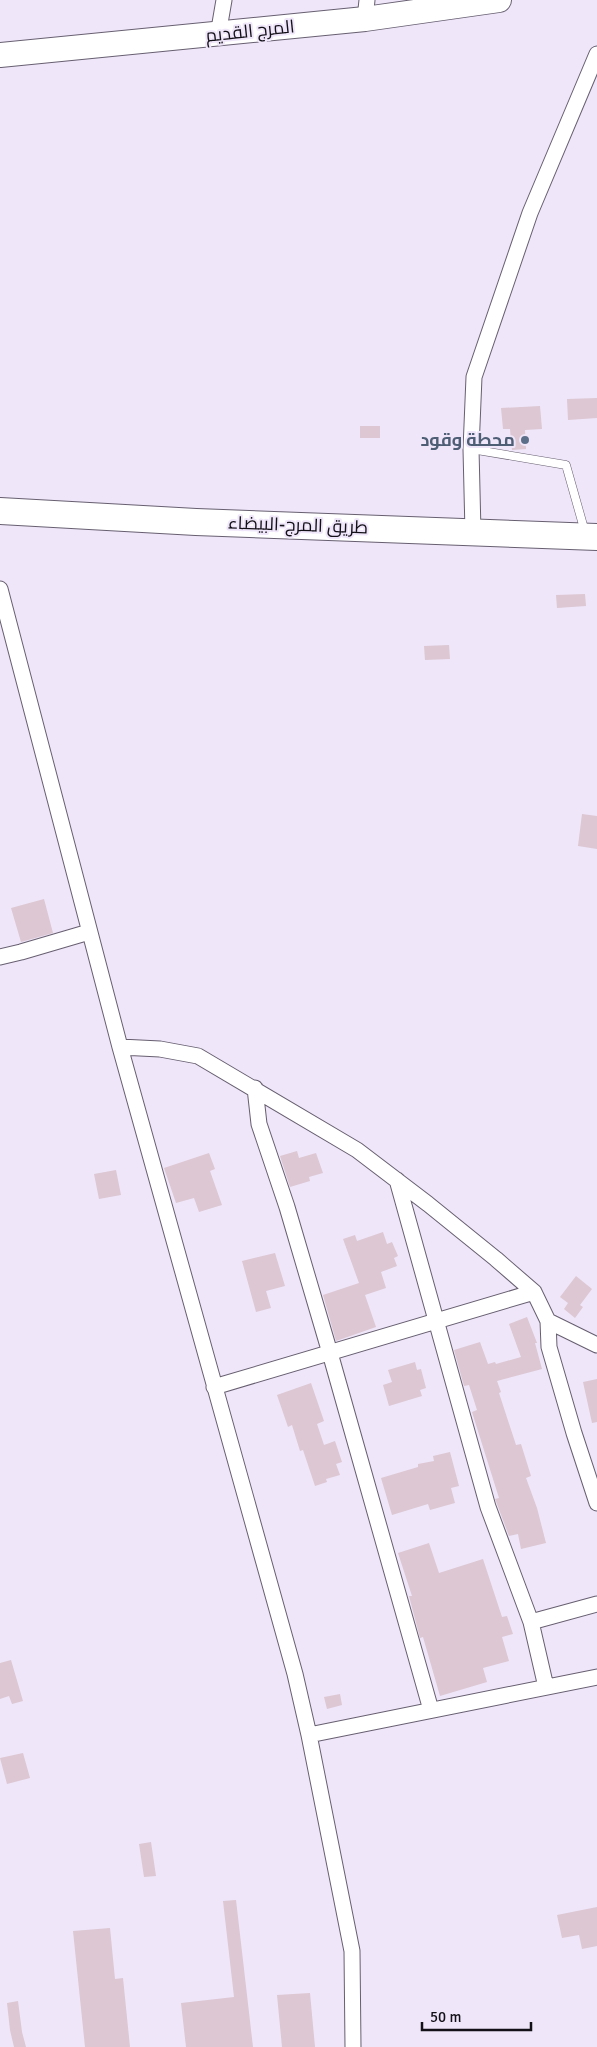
<svg xmlns="http://www.w3.org/2000/svg" width="597" height="2047" viewBox="0 0 597 2047" font-family="Signika,Cairo,sans-serif">
<style>
.building{fill:#dcc7d2}
.lines{fill:none;stroke-linecap:round;stroke-linejoin:round}
.service-casing{stroke:#675f70;stroke-width:9}
.minor-casing{stroke:#675f70;stroke-width:17}
.primary-casing{stroke:#675f70;stroke-width:26}
.trunk-casing{stroke:#675f70;stroke-width:28}
.service{stroke:#fff;stroke-width:8}
.minor{stroke:#fff;stroke-width:15}
.primary{stroke:#fff;stroke-width:24}
.trunk{stroke:#fff;stroke-width:26}
.service-dot{fill:#5c6f8a;stroke:#efe6fa;stroke-width:2}
.labels{text-anchor:middle;stroke-width:4;stroke-linejoin:round;paint-order:stroke}
.street-label{font-size:18px;fill:#131017;stroke:#efe6fa}
.service-label{font-size:18px;font-weight:bold;fill:#4e5e75;stroke:#efe6fa;text-anchor:end}
</style>
<rect width="100%" height="100%" fill="#efe6fa"/>
<path class="building" d="M597 398V418L568 420 567 399Z
M540 406 542 429 525 430 526 449 512 450 510 429H503L501 408Z
M360 426H380V438H360Z
M585 594 586 606 557 608 556 595Z
M449 645 450 659 425 660 424 646Z
M582 814 597 816V849L578 846Z
M44 899 53 933 21 942 11 908Z
M297 1151 299 1158 316 1153 323 1173 309 1177 310 1181 290 1187 280 1156Z
M209 1153 215 1169 210 1171 222 1205 199 1212 194 1198 176 1203 164 1168Z
M116 1170 121 1195 99 1199 94 1174Z
M383 1232 387 1244 392 1242 398 1256 394 1258 397 1266 381 1272 386 1288 365 1295 376 1327 336 1341 323 1295 359 1283 343 1239 355 1235 357 1241Z
M275 1253 285 1286 266 1291 271 1308 256 1312 242 1261Z
M576 1276 592 1289 580 1305 583 1307 575 1318 564 1309 568 1303 560 1297Z
M527 1317 537 1343H535L542 1369 497 1381 501 1392 499 1393 516 1445 521 1444 531 1476 526 1478 537 1508 546 1543 521 1549 518 1534 509 1536 497 1504 495 1499 499 1498 472 1412 477 1410 469 1385 464 1386 454 1350 480 1342 488 1364 495 1362 496 1364 521 1357 509 1324Z
M415 1362 417 1370 421 1369 426 1388 420 1390 422 1396 389 1406 383 1385 392 1382 388 1370Z
M597 1379V1422L592 1423 583 1382Z
M311 1383 324 1421 317 1424 324 1445 335 1441 342 1462 336 1464 340 1475 326 1479 327 1482 315 1486 303 1450 300 1451 292 1425 288 1427 277 1395Z
M450 1452 459 1486 451 1488 455 1503 430 1510 428 1504 392 1515 381 1478 418 1467V1464L434 1461 433 1456Z
M429 1543 439 1573 483 1559 502 1617 507 1616 513 1634 502 1637 509 1661 483 1668 487 1682 440 1696 423 1637 420 1638 409 1596H412L398 1553Z
M11 1660 23 1701 12 1704 9 1696 0 1699V1663Z
M340 1694 342 1705 327 1709 324 1697Z
M23 1753 30 1778 7 1784 0 1758Z
M151 1842 156 1876 144 1877 139 1844Z
M236 1900 253 2047H186L181 2003 234 1997 223 1901Z
M597 1907V1946L582 1949 579 1935 562 1938 557 1915Z
M110 1928 115 1979 123 1978 130 2047H85L73 1931Z
M310 1993 315 2047H282L277 1995Z
M18 2001 22 2032 26 2047H14L10 2030 7 2003Z"/>
<g class="lines">
<g class="service-casing">
<path id="service" d="M471 449 566 465 585 532"/>
</g>
<g class="minor-casing">
<path id="minor" d="M365 19 367 0
M218 35 224 0
M473 532 471 449 474 377 530 213 597 54
M0 589 120 1047 295 1674 309 1735 352 1951 353 2047
M0 957 21 952 89 932
M120 1047 160 1049 198 1056 357 1150 428 1204 496 1259 534 1292 548 1321 597 1345
M255 1088 259 1124 287 1207 330 1353 431 1710
M397 1180 488 1507 531 1622 546 1687
M548 1321 549 1347 574 1433 597 1503
M214 1387 534 1292
M531 1622 597 1604
M309 1735 597 1677"/>
</g>
<g class="primary-casing">
<path id="primary" d="M0 55 365 19 499 0"/>
</g>
<g class="trunk-casing">
<path id="trunk" d="M0 511 196 522 597 537"/>
</g>
<use href="#service" class="service"/>
<use href="#minor" class="minor"/>
<use href="#primary" class="primary"/>
<use href="#trunk" class="trunk"/>
</g>
<circle class="service-dot" cx="525" cy="440" r="5"/>
<g class="labels">
<g class="street-label">
<text transform="translate(250 31) rotate(-6)" y="6">المرج القديم</text>
<text transform="translate(298 525) rotate(2)" y="6">طريق المرج-البيضاء</text>
</g>
<g class="service-label">
<text x="515" y="446">محطة وقود</text>
</g>
</g>
<path d="M422 2022v8h109v-8" fill="none" stroke="#131017" stroke-width="2.5"/>
<text x="430" y="2022" font-size="15" fill="#131017" stroke="#efe6fa" stroke-width="4" paint-order="stroke">50 m</text>
</svg>
